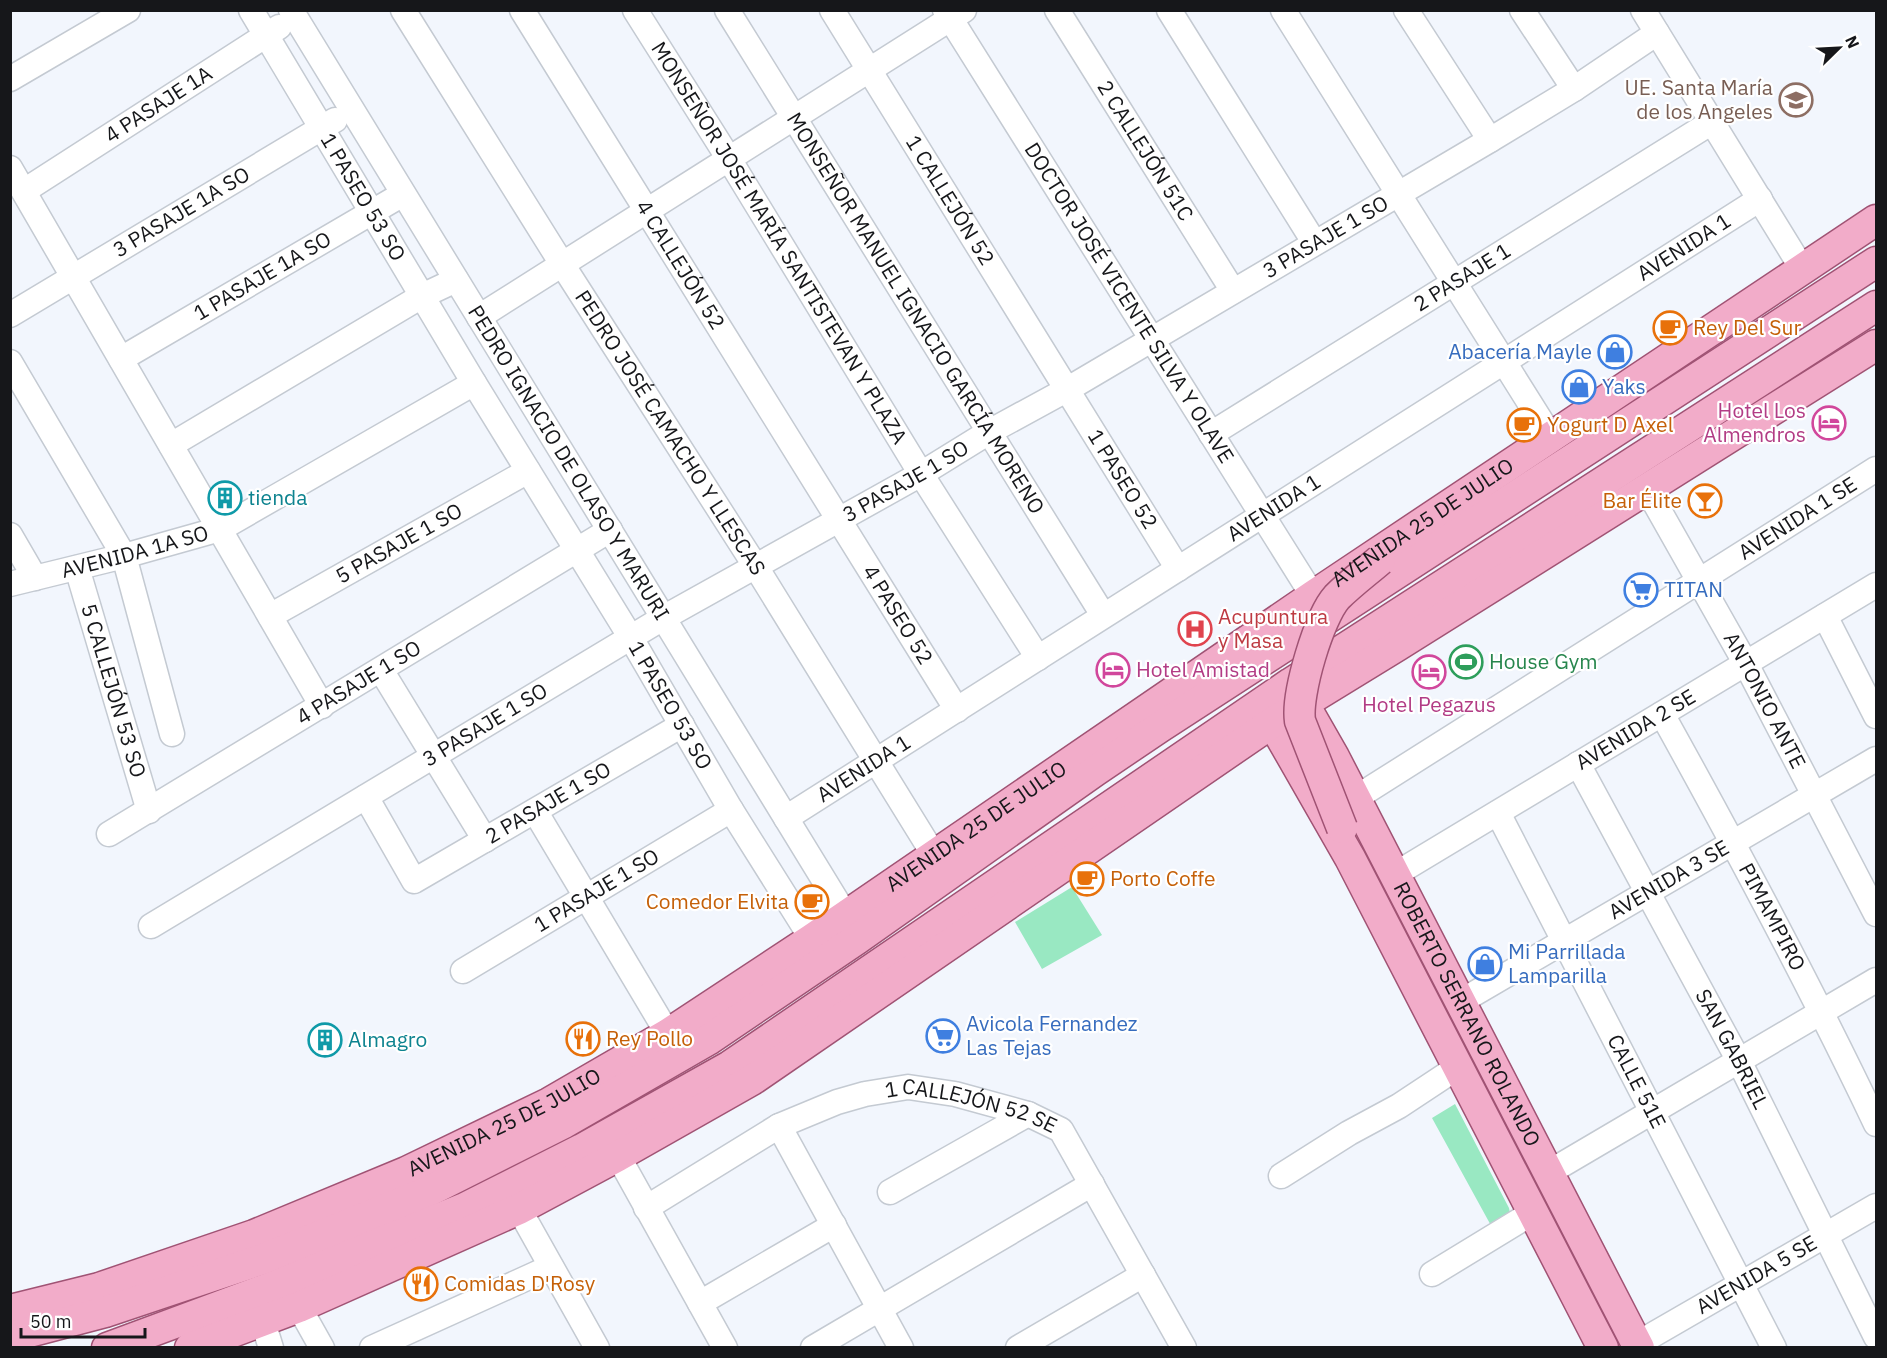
<svg xmlns="http://www.w3.org/2000/svg" width="1887" height="1358" viewBox="0 0 1887 1358" font-family="'IBM Plex Sans',sans-serif">
<style>
.green{fill:#99e8c2}
.lines{fill:none;stroke-linecap:round;stroke-linejoin:round}
.minor-casing{stroke:#c4cad2;stroke-width:27}
.major-casing{stroke:#a05374;stroke-width:33}
.minor{stroke:#fff;stroke-width:24}
.major{stroke:#f2acc9;stroke-width:30}
.major-bridge-casing{stroke:#a05374;stroke-width:33;stroke-linecap:butt}
.major-bridge{stroke:#f2acc9;stroke-width:30}
.labels{text-anchor:middle;stroke-width:4.5;stroke-linejoin:round;paint-order:stroke}
.education-label{font-size:21px;fill:#785e54;stroke:#fff;text-anchor:end}
.street-label{font-size:21px;fill:#16171a;stroke:#fff}
.food-label{font-size:21px;fill:#c56008;stroke:#fff;text-anchor:start}
.shop-label{font-size:21px;fill:#366cbe;stroke:#fff;text-anchor:start}
.hotel-label{font-size:21px;fill:#b23c85;stroke:#fff;text-anchor:end}
.culture-label{font-size:21px;fill:#0d838f;stroke:#fff;text-anchor:start}
.health-label{font-size:21px;fill:#be3a42;stroke:#fff;text-anchor:start}
.leisure-label{font-size:21px;fill:#27864d;stroke:#fff;text-anchor:start}
</style>
<rect width="100%" height="100%" fill="#f2f6fd"/>
<path class="green" d="M1072 887 1102 935 1042 969 1015 922Z
M1455 1104 1509 1208 1510 1213 1494 1231 1432 1118Z"/>
<g class="lines">
<g class="minor-casing">
<g id="minor">
<path id="s1" d="M251 10 474 383 631 638 731 810 812 939"/>
<path id="s2" d="M291 10 846 916"/>
<path id="s3" d="M403 10 562 264 756 567 934 855"/>
<path id="s4" d="M522 10 957 710"/>
<path id="s5" d="M635 10 729 159 921 474 1038 658"/>
<path id="s6" d="M727 10 1103 615"/>
<path id="s7" d="M832 10 1178 569"/>
<path id="s8" d="M945 10 1313 596"/>
<path id="s9" d="M1057 10 1233 291"/>
<path d="M1169 10 1314 242"/>
<path d="M1283 10 1551 437"/>
<path d="M1406 10 1490 140"/>
<path d="M1522 10 1574 89"/>
<path d="M1643 10 1803 270"/>
<path d="M10 79 128 10"/>
<path d="M10 168 322 706"/>
<path id="s10" d="M24 191 279 27"/>
<path id="s11" d="M10 315 335 120"/>
<path d="M479 317 964 10"/>
<path id="s12" d="M121 359 403 194"/>
<path d="M10 362 124 556 172 734"/>
<path id="s13" d="M1211 434 1712 122"/>
<path d="M171 445 422 296 456 280"/>
<path id="s14" d="M1647 489 1746 664 1876 914"/>
<path d="M10 535 35 578"/>
<path id="s15" d="M77 568 149 811"/>
<path id="s16" d="M10 584 124 556 220 529 474 383"/>
<path id="s17" d="M270 616 528 471"/>
<path d="M1825 616 1876 716"/>
<path d="M381 670 485 840"/>
<path id="s18" d="M1662 714C1737 849 1810 985 1876 1124"/>
<path id="s19" d="M1578 764 1739 1061 1876 1337"/>
<path id="s20" d="M366 797 414 881 682 725"/>
<path id="s21" d="M1354 799 1876 469"/>
<path d="M535 811 668 1034"/>
<path id="s22" d="M1498 813 1774 1348"/>
<path id="s23" d="M786 818 1760 199"/>
<path id="s24" d="M109 834 610 530"/>
<path id="s25" d="M1394 875 1876 585"/>
<path id="s26" d="M151 926 663 618 921 474 989 432 1068 389 1490 140 1574 89 1657 33"/>
<path id="s27" d="M463 971 731 810"/>
<path id="s28" d="M1460 1002 1876 759"/>
<path d="M779 1126 901 1348"/>
<path d="M618 1156 725 1348"/>
<path d="M1548 1173 1876 980"/>
<path d="M1281 1176 1349 1133 1399 1106 1458 1067"/>
<path d="M890 1192 1028 1114"/>
<path id="s29" d="M646 1208 779 1126 837 1102 865 1094 908 1087 955 1094 1028 1114 1061 1130 1184 1348"/>
<path d="M519 1209 597 1348"/>
<path d="M1432 1274 1532 1213"/>
<path d="M700 1303 834 1225"/>
<path d="M299 1307 322 1348"/>
<path d="M263 1322 271 1348"/>
<path id="s30" d="M1637 1344 1876 1206"/>
<path d="M372 1348 551 1267"/>
<path d="M813 1348 1092 1184"/>
<path d="M1018 1348 1143 1275"/>
</g>
</g>
<g class="major-casing">
<g id="major">
<path id="s31" d="M1302 701 1334 757 1639 1348"/>
<path d="M1263 706 1350 858 1603 1348"/>
<path id="s32" d="M10 1310 99 1288 254 1235 406 1172 549 1103 668 1034 812 939 1313 596 1876 220"/>
<path d="M10 1337 105 1312 263 1259 425 1193 564 1123 708 1040 857 939 1095 771 1160 727 1876 262"/>
<path d="M107 1348 277 1285 465 1208 582 1149 730 1066 1291 683 1876 306"/>
<path d="M190 1348 299 1307 519 1209 618 1156 752 1080 1273 722 1397 646 1876 345"/>
</g>
</g>
<use href="#minor" class="minor"/>
<use href="#major" class="major"/>
<g class="major-bridge-casing">
<path id="major-bridge" d="M1342 828 1300 721C1296 694 1319 617 1337 597 1350 584 1366 572 1380 560"/>
</g>
<use href="#major-bridge" class="major-bridge"/>
</g>
<defs>
<g id="school-ring" transform="scale(1.725)"><circle r="9.5" fill="#fff" stroke="#8d6e63" stroke-width="1.5"/><path d="M0-5L7-2L0 1L-7-2ZM-4 1L0 2.5L4 1V4Q0 6-4 4Z" fill="#8d6e63"/></g>
<g id="cafe-ring" transform="scale(1.725)"><circle r="9.5" fill="#fff" stroke="#e8710a" stroke-width="1.5"/><path d="M-5.5-4.5H6V0H3Q3 3.5 0 3.5H-2.5Q-5.5 3.5-5.5 0ZM3-3.2v2h1.7v-2ZM-6 4.5H4V6H-6Z" fill="#e8710a"/></g>
<g id="shop-ring" transform="scale(1.725)"><circle r="9.5" fill="#fff" stroke="#3f7fe0" stroke-width="1.5"/><path d="M-5-2.5h2.3a2.7 3.5 0 0 1 5.4 0H5L5.5 6h-11ZM-1.5-2.5h3a1.5 2.3 0 0 0-3 0Z" fill="#3f7fe0"/></g>
<g id="hotel-ring" transform="scale(1.725)"><circle r="9.5" fill="#fff" stroke="#d1479c" stroke-width="1.5"/><path d="M-6-4.5h1.5V1H6V5H4.5V3h-9V5H-6ZM-4 0a1.8 1.8 0 1 1 3.6 0ZM.5 0V-2.5h3Q6-2.5 6 0Z" fill="#d1479c"/></g>
<g id="building-ring" transform="scale(1.725)"><circle r="9.5" fill="#fff" stroke="#0f9aa8" stroke-width="1.5"/><path d="M-4-6H4V6H1V3H-1V6H-4ZM-2.5-4.3h1.7v1.8h-1.7ZM.8-4.3h1.7v1.8H.8ZM-2.5-1h1.7V.8h-1.7ZM.8-1h1.7V.8H.8Z" fill="#0f9aa8"/></g>
<g id="bar-ring" transform="scale(1.725)"><circle r="9.5" fill="#fff" stroke="#e8710a" stroke-width="1.5"/><path d="M-6-5H6L.8 .8V4.5H3.5V6h-7V4.5H-.8V.8Z" fill="#e8710a"/></g>
<g id="supermarket-ring" transform="scale(1.725)"><circle r="9.5" fill="#fff" stroke="#3f7fe0" stroke-width="1.5"/><path d="M-6-5.5h2.5l.6 2H6L4.5 2H-2.5L-4.4-4H-6ZM-1.5 3.2a1.3 1.3 0 1 0 .1 0ZM3 3.2a1.3 1.3 0 1 0 .1 0Z" fill="#3f7fe0"/></g>
<g id="hospital-ring" transform="scale(1.725)"><circle r="9.5" fill="#fff" stroke="#e0444e" stroke-width="1.5"/><path d="M-5-5h3v3.5h4V-5h3V5h-3V1.5h-4V5h-3Z" fill="#e0444e"/></g>
<g id="stadium-ring" transform="scale(1.725)"><circle r="9.5" fill="#fff" stroke="#2e9e5b" stroke-width="1.5"/><path d="M0-5a6.5 5 0 1 0 0 10a6.5 5 0 1 0 0-10ZM-3.5-1.8h7v3.6h-7Z" fill="#2e9e5b"/></g>
<g id="restaurant-ring" transform="scale(1.725)"><circle r="9.5" fill="#fff" stroke="#e8710a" stroke-width="1.5"/><path d="M-5-6h1v4h1v-4h1v4h1v-4h1v5L-1.5 .5V6h-2V.5L-5-1ZM5-6V6H3V1.5H1.5Q1.5-4 5-6Z" fill="#e8710a"/></g>
</defs>
<g fill-rule="evenodd">
<use href="#school-ring" x="1796" y="100"/>
<use href="#cafe-ring" x="1670" y="328"/>
<use href="#shop-ring" x="1615" y="352"/>
<use href="#shop-ring" x="1579" y="387"/>
<use href="#hotel-ring" x="1829" y="423"/>
<use href="#cafe-ring" x="1524" y="425"/>
<use href="#building-ring" x="225" y="498"/>
<use href="#bar-ring" x="1705" y="501"/>
<use href="#supermarket-ring" x="1641" y="590"/>
<use href="#hospital-ring" x="1195" y="629"/>
<use href="#stadium-ring" x="1466" y="662"/>
<use href="#hotel-ring" x="1113" y="670"/>
<use href="#hotel-ring" x="1429" y="672"/>
<use href="#cafe-ring" x="1087" y="879"/>
<use href="#cafe-ring" x="812" y="902"/>
<use href="#shop-ring" x="1485" y="964"/>
<use href="#supermarket-ring" x="943" y="1036"/>
<use href="#restaurant-ring" x="583" y="1039"/>
<use href="#building-ring" x="325" y="1040"/>
<use href="#restaurant-ring" x="421" y="1284"/>
</g>
<g class="labels">
<g class="education-label">
<text x="1773" y="95">UE. Santa María<tspan x="1773" dy="24">de los Angeles</tspan></text>
</g>
<g class="street-label">
<text dy="7" stroke="none"><textPath href="#s10" startOffset="160">4 PASAJE 1A</textPath></text>
<text dy="7" stroke="none"><textPath href="#s9" startOffset="166">2 CALLEJÓN 51C</textPath></text>
<text dy="7" stroke="none"><textPath href="#s1" startOffset="218">1 PASEO 53 SO</textPath></text>
<text dy="7" stroke="none"><textPath href="#s7" startOffset="224">1 CALLEJÓN 52</textPath></text>
<text dy="7" stroke="none"><textPath href="#s11" startOffset="200">3 PASAJE 1A SO</textPath></text>
<text dy="7" stroke="none"><textPath href="#s26" startOffset="1362">3 PASAJE 1 SO</textPath></text>
<text dy="7" stroke="none"><textPath href="#s5" startOffset="274">MONSEÑOR JOSÉ MARÍA SANTISTEVAN Y PLAZA</textPath></text>
<text dy="7" stroke="none"><textPath href="#s23" startOffset="1064">AVENIDA 1</textPath></text>
<text dy="7" stroke="none"><textPath href="#s4" startOffset="300">4 CALLEJÓN 52</textPath></text>
<text dy="7" stroke="none"><textPath href="#s12" startOffset="164">1 PASAJE 1A SO</textPath></text>
<text dy="7" stroke="none"><textPath href="#s13" startOffset="296">2 PASAJE 1</textPath></text>
<text dy="7" stroke="none"><textPath href="#s8" startOffset="346">DOCTOR JOSÉ VICENTE SILVA Y OLAVE</textPath></text>
<text dy="7" stroke="none"><textPath href="#s6" startOffset="357">MONSEÑOR MANUEL IGNACIO GARCÍA MORENO</textPath></text>
<text dy="7" stroke="none"><textPath href="#s3" startOffset="500">PEDRO JOSÉ CAMACHO Y LLESCAS</textPath></text>
<text dy="7" stroke="none"><textPath href="#s2" startOffset="531">PEDRO IGNACIO DE OLASO Y MARURI</textPath></text>
<text dy="7" stroke="none"><textPath href="#s7" startOffset="552">1 PASEO 52</textPath></text>
<text dy="7" stroke="none"><textPath href="#s26" startOffset="876">3 PASAJE 1 SO</textPath></text>
<text dy="7" stroke="none"><textPath href="#s23" startOffset="578">AVENIDA 1</textPath></text>
<text dy="7" stroke="none"><textPath href="#s21" startOffset="525">AVENIDA 1 SE</textPath></text>
<text dy="7" stroke="none"><textPath href="#s32" startOffset="1628">AVENIDA 25 DE JULIO</textPath></text>
<text dy="7" stroke="none"><textPath href="#s17" startOffset="148">5 PASAJE 1 SO</textPath></text>
<text dy="7" stroke="none"><textPath href="#s16" startOffset="129">AVENIDA 1A SO</textPath></text>
<text dy="7" stroke="none"><textPath href="#s4" startOffset="712">4 PASEO 52</textPath></text>
<text dy="7" stroke="none"><textPath href="#s24" startOffset="292">4 PASAJE 1 SO</textPath></text>
<text dy="7" stroke="none"><textPath href="#s15" startOffset="128">5 CALLEJÓN 53 SO</textPath></text>
<text dy="7" stroke="none"><textPath href="#s14" startOffset="242">ANTONIO ANTE</textPath></text>
<text dy="7" stroke="none"><textPath href="#s1" startOffset="812">1 PASEO 53 SO</textPath></text>
<text dy="7" stroke="none"><textPath href="#s26" startOffset="390">3 PASAJE 1 SO</textPath></text>
<text dy="7" stroke="none"><textPath href="#s25" startOffset="282">AVENIDA 2 SE</textPath></text>
<text dy="7" stroke="none"><textPath href="#s23" startOffset="92">AVENIDA 1</textPath></text>
<text dy="7" stroke="none"><textPath href="#s20" startOffset="252">2 PASAJE 1 SO</textPath></text>
<text dy="7" stroke="none"><textPath href="#s32" startOffset="1088">AVENIDA 25 DE JULIO</textPath></text>
<text dy="7" stroke="none"><textPath href="#s28" startOffset="242">AVENIDA 3 SE</textPath></text>
<text dy="7" stroke="none"><textPath href="#s27" startOffset="156">1 PASAJE 1 SO</textPath></text>
<text dy="7" stroke="none"><textPath href="#s18" startOffset="231">PIMAMPIRO</textPath></text>
<text dy="7" stroke="none"><textPath href="#s31" startOffset="354">ROBERTO SERRANO ROLANDO</textPath></text>
<text dy="7" stroke="none"><textPath href="#s19" startOffset="324">SAN GABRIEL</textPath></text>
<text dy="7" stroke="none"><textPath href="#s22" startOffset="302">CALLE 51E</textPath></text>
<text dy="7" stroke="none"><textPath href="#s29" startOffset="357">1 CALLEJÓN 52 SE</textPath></text>
<text dy="7" stroke="none"><textPath href="#s32" startOffset="530">AVENIDA 25 DE JULIO</textPath></text>
<text dy="7" stroke="none"><textPath href="#s30" startOffset="138">AVENIDA 5 SE</textPath></text>
</g>
<g class="food-label">
<text x="1693" y="335">Rey Del Sur</text>
<text x="1547" y="432">Yogurt D Axel</text>
<text x="1682" y="508" text-anchor="end">Bar Élite</text>
<text x="1110" y="886">Porto Coffe</text>
<text x="789" y="909" text-anchor="end">Comedor Elvita</text>
<text x="606" y="1046">Rey Pollo</text>
<text x="444" y="1291">Comidas D'Rosy</text>
</g>
<g class="shop-label">
<text x="1592" y="359" text-anchor="end">Abacería Mayle</text>
<text x="1602" y="394">Yaks</text>
<text x="1664" y="597">TITAN</text>
<text x="1508" y="959">Mi Parrillada<tspan x="1508" dy="24">Lamparilla</tspan></text>
<text x="966" y="1031">Avicola Fernandez<tspan x="966" dy="24">Las Tejas</tspan></text>
</g>
<g class="hotel-label">
<text x="1806" y="418">Hotel Los<tspan x="1806" dy="24">Almendros</tspan></text>
<text x="1136" y="677" text-anchor="start">Hotel Amistad</text>
<text x="1429" y="712" text-anchor="middle">Hotel Pegazus</text>
</g>
<g class="culture-label">
<text x="248" y="505">tienda</text>
<text x="348" y="1047">Almagro</text>
</g>
<g class="health-label">
<text x="1218" y="624">Acupuntura<tspan x="1218" dy="24">y Masa</tspan></text>
</g>
<g class="leisure-label">
<text x="1489" y="669">House Gym</text>
</g>
</g>
<rect width="1887" height="1358" fill="none" stroke="#16171a" stroke-width="24"/>
<g transform="translate(1839 48) rotate(66)" stroke="#ffffff" stroke-width="4.5" paint-order="stroke">
<path d="M0-4.5L10 22L0 15L-10 22Z" fill="#16171a"/>
<text y="-9" font-size="16" font-weight="bold" text-anchor="middle" fill="#16171a">N</text>
</g>
<path d="M21 1328v9h124v-9" fill="none" stroke="#16171a" stroke-width="3"/>
<text x="30" y="1328" font-size="18" fill="#16171a" stroke="#ffffff" stroke-width="4.5" paint-order="stroke">50 m</text>
</svg>
